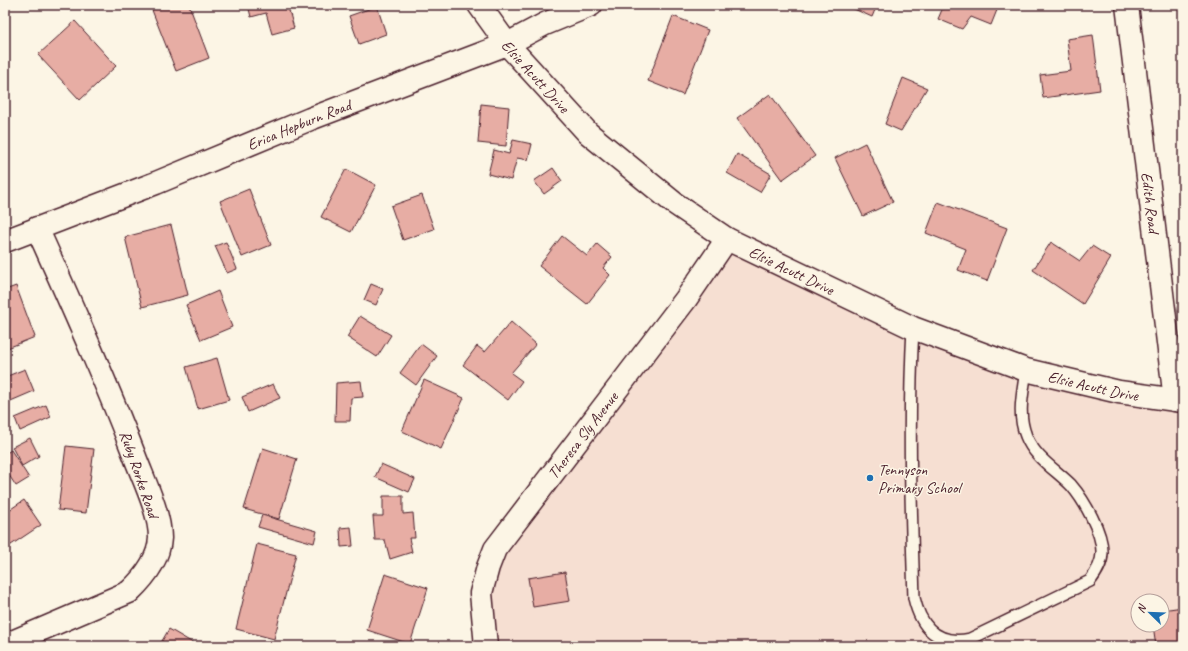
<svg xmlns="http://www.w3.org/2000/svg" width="1188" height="651" viewBox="0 0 1188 651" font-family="Caveat,sans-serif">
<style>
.built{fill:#f6dfd2;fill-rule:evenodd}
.building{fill:#e7ada4;stroke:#4a1f2b}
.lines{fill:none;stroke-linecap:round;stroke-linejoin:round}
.service-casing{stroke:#4a1f2b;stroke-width:14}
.minor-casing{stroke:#4a1f2b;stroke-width:25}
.service{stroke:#fcf5e5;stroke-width:11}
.minor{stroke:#fcf5e5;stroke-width:22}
.poi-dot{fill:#1f6fb2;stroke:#fcf5e5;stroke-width:1.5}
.labels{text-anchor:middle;stroke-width:3;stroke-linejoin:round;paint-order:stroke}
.street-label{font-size:16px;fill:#4a1f2b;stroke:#fcf5e5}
.poi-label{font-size:16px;fill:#4a1f2b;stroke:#fcf5e5;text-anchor:start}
</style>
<rect width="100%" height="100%" fill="#fcf5e5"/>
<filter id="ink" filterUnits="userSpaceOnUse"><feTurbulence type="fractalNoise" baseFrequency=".025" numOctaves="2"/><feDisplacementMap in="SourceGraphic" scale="8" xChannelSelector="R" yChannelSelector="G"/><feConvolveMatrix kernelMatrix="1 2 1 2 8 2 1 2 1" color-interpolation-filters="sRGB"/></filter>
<g filter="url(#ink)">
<path class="built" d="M730 247 915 333 1183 405V646H493L488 595 494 566ZM1138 601H1162V625H1138Z"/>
<path class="building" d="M150 5H189L209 58 176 71Z
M248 5H294L288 7 294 28 272 34 266 13 251 17Z
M845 5H877L872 17Z
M944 5H999L991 25 971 17 962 29 938 19Z
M377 6 386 34 359 44 349 16Z
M673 16 708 30 683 95 648 81Z
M75 21 116 66 80 100 38 55Z
M1093 35 1100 90 1043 98 1040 75 1071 71 1067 39Z
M903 78 927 88 901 131 885 124Z
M770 94 815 156 782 180 737 118Z
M481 104 509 107 506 146 478 143Z
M513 140 532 144 528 160 517 158 511 180 488 174 494 150 509 154Z
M865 143 893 202 863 216 835 158Z
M737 154 771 174 760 192 727 173Z
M553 168 562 181 544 194 534 181Z
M346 169 376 185 351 232 321 217Z
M249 189 271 245 242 257 220 201Z
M422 195 434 229 403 240 391 206Z
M938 202 1007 228 987 281 958 270 966 249 926 233Z
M171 225 188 295 142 307 125 237Z
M562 236 587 256 597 244 612 257 603 268 610 275 587 304 539 266Z
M226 242 237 269 227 273 215 246Z
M1051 242 1080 261 1092 246 1111 258 1083 304 1033 270Z
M371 284 383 289 376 305 364 300Z
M16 286 35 337 5 349V290Z
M218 291 232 327 201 340 186 305Z
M360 316 391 335 377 357 347 337Z
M511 322 536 344 511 373 522 381 508 400 463 365 477 346 485 352Z
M421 344 437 356 416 385 400 373Z
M217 358 229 400 198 409 186 367Z
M25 369 34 391 6 403 5 377Z
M424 380 464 398 441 449 402 431Z
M361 381 363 397 351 398 350 421H335L336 383Z
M273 384 280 398 248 412 242 397Z
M46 405 51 417 20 431 15 418Z
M30 438 39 456 22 466 12 447Z
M66 446 94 449 86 513 58 510Z
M263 448 297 459 279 519 244 509Z
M11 450 29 478 16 486 5 469V454Z
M381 464 415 479 409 492 375 477Z
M383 496H403V514L413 513 415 538H409L412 552 390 559 385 540H375L373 516H383Z
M24 500 41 525 5 549V513Z
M262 515 317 531 314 543 258 527Z
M351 527 353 546 341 547 340 528Z
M257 544 296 554 274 639 236 629Z
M565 572 570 601 533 607 528 578Z
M385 574 428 588 410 644 367 630Z
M1183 607V646H1156L1153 625H1162V610Z
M169 629 198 646H159Z"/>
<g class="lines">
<g class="service-casing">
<path id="service" d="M913 328C908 418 911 508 914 598 921 628 938 646 970 639L1090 581C1096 573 1102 564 1102 553 1103 533 1084 500 1071 485 1056 470 1034 457 1026 436 1017 414 1023 393 1026 370"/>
</g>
<g class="minor-casing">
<g id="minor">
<path id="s1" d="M479 5 507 44 588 133 674 203 727 239 913 328 1026 370 1119 392 1183 401"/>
<path id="s2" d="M1127 5 1175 400"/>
<path id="s3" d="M5 241 156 183 310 119 507 44 545 24 591 5"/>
<path d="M5 645 129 592C144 578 159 560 160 538 160 513 144 481 135 457 105 379 71 304 37 228"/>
<path id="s4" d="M486 646 481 593 488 567 495 549 686 299 727 239"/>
</g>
</g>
<use href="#service" class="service"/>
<use href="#minor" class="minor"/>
</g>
</g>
<circle class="poi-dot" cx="870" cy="478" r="4"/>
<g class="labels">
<g class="street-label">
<text dy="6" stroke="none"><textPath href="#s1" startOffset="91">Elsie Acutt Drive</textPath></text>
<text dy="6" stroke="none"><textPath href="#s3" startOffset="316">Erica Hepburn Road</textPath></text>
<text dy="6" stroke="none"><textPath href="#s2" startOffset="199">Edith Road</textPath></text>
<text dy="6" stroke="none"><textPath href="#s1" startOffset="415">Elsie Acutt Drive</textPath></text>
<text dy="6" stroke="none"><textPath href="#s1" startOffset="739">Elsie Acutt Drive</textPath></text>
<text dy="6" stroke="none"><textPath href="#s4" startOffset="243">Theresa Sly Avenue</textPath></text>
<text transform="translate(140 474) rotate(71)" y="6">Ruby Rorke Road</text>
</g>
<g class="poi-label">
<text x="878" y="475">Tennyson<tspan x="878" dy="18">Primary School</tspan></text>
</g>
</g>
<rect width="1188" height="651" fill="none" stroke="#fcf5e5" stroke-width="20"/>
<rect x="10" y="10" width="1168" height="631" fill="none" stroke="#4a1f2b" stroke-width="1.5" filter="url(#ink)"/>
<g transform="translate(1150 613) rotate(293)"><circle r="19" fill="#fcf5e5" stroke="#b59f9b"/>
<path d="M0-3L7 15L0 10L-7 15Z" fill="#1f6fb2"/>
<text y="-6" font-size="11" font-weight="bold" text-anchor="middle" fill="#4a1f2b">N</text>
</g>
</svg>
